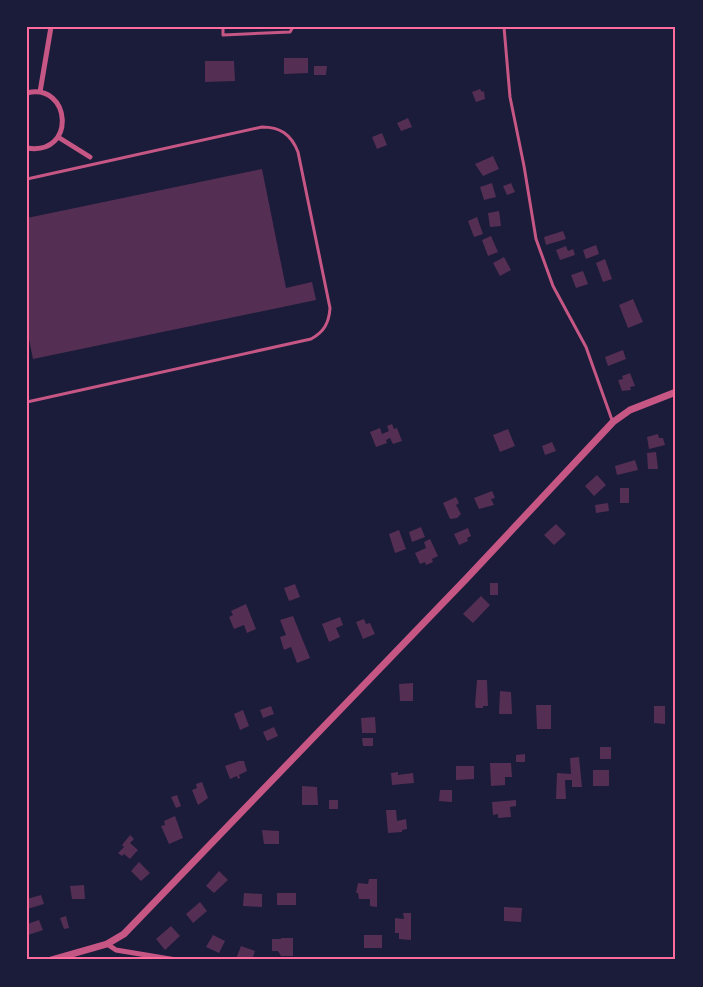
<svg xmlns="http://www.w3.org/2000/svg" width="703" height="987" viewBox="0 0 703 987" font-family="'Titillium Web',sans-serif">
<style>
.building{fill:#542f53}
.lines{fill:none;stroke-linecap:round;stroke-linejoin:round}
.service{stroke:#c65784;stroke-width:3}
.minor{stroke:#c65784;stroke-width:5}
.tertiary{stroke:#c65784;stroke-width:7}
.neatline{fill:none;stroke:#ff6b9d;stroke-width:2}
</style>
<rect width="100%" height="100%" fill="#1b1b3a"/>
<path class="building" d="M284 58H308V73L284 74Z
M205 61H234L235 81 205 82Z
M314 66H327L326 75H314Z
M480 89 482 92 484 91 485 99 476 102 472 92Z
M408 118 412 127 401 131 397 123Z
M382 133 387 145 377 149 372 137Z
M493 156 499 169 483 176 475 164Z
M262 169 286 288 312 282 316 300 33 359 27 329V218Z
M492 183 496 197 484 200 480 187Z
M511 183 515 192 507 195 503 186Z
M499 211 501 226 490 227 488 213Z
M477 217 483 234 474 237 468 221Z
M563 231 566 239 546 245 544 237Z
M491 236 498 252 488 256 482 240Z
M596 245 599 254 586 259 583 250Z
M566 246 568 251 573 249 575 255 560 260 556 250Z
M504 257 511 270 500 276 493 263Z
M605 259 612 279 603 282 596 263Z
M583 271 588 284 576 288 571 275Z
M633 299 643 322 628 328 619 305Z
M623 350 626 359 608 366 605 357Z
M630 373 635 386 630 387 631 390 622 391 618 380 623 379 622 376Z
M392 424 394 429 397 428 402 441 393 444 390 438 386 440 387 443 376 447 370 432 380 428 382 434 389 431 387 426Z
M508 429 515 446 500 452 493 435Z
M658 434 659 438H663L665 445 649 449 647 437Z
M552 442 556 451 545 455 542 446Z
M656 452 658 469H648L647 453Z
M635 460 638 470 617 475 615 466Z
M597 475 606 485 594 496 585 486Z
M620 488H629V503H620Z
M492 491 495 498 491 499 494 505 479 509 474 498Z
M456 497 459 503 456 505 461 514 457 518 450 519 443 503Z
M608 503 609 511 596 513 595 505Z
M556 524 566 534 554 545 544 535Z
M421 527 425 537 412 542 409 532Z
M468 528 471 536 467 538 468 541 459 545 454 534Z
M399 530 406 549 395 553 389 534Z
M430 539 438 556 432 559 433 562 426 565 425 562 420 564 415 553 426 548 424 542Z
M490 583H498V595H490Z
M295 584 300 597 289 601 284 588Z
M481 596 490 605 473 623 463 614Z
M246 604 256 629 247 633 244 625 234 629 229 617 233 615 231 611Z
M293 616 310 658 297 663 291 647 284 650 280 637 286 635 280 620Z
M340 617 343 625 336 628 340 637 329 642 322 624Z
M364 619 366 624 370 623 375 634 363 639 356 622Z
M477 680H487L488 706H483V708H476L475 705Z
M413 683V701H400L399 684Z
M500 691 511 692 512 714H499Z
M536 705H551V729H537Z
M271 706 274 714 263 718 260 710Z
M654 706H665V724L654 723Z
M243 710 249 726 240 730 234 714Z
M375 717 376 733H362L361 718Z
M274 727 278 736 267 741 263 732Z
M362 738H373V746H363Z
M600 747H611V759H600Z
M525 754V762H516V755Z
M579 757 582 787H572V780H565L566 799H556L557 773 571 774 570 758Z
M239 761H244L247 771 239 775 240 778 238 779 237 776 230 779 225 766Z
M490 763H511L512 777H505V785L491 786Z
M456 766H474V779L456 780Z
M593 770H609V786H593Z
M398 772V775L413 773 414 783 392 785 391 773Z
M202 782 208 798 198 805 192 790 197 788 196 784Z
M302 786 317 787 318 805H302Z
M440 790H452V802L439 801Z
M177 795 181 806 176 808 171 797Z
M329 800H338V809H329Z
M516 800V806L510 807 511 817 498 818V814L493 815 492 802Z
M386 810H396L397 821 406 819 407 829 402 830V832L388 833Z
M175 816 183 838 169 844 161 826 165 825 164 821Z
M262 830 279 831V844H264Z
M130 835 134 839 130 843 138 850 130 859 124 854 122 856 118 853 124 847 122 845Z
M139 862 150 873 141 881 131 871Z
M219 871 228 880 214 893 206 886Z
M369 879H377V907L370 906V899H359L358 893H356L358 883 368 884Z
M84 885 85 899H72L70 886Z
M244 893 262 894V907L243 906Z
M277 893H296V905H277Z
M41 895 44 904 27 909V899Z
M200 902 207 911 193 923 186 914Z
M504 907 522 908 521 922 504 921Z
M403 913H411V940L399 939V933H395V918L404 919Z
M66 916 69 928 64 929 60 918Z
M39 920 43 930 28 935 27 924Z
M171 926 180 936 165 950 156 939Z
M213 935 225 941 219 953 206 947Z
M364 935H382V948H364Z
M281 938H293V956H281L278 951H272V939H281Z
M241 946 255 951 252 960 236 959Z"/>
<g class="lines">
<path class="service" d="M223 27V35L290 32 293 27
M504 27 510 97 524 166 536 239 553 286 586 347 612 420
M27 179 262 127C280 127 291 134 298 152L330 308C329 323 324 332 311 339L27 402"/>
<path class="minor" d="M40 92 51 27
M27 93C71 82 77 156 27 148
M58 137 90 157
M107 944 116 950 176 960
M452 960H454"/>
<path class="tertiary" d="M51 960 107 944 124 934 466 579 613 422 630 410 676 392"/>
</g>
<rect width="703" height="987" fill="none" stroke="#1b1b3a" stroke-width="57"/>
<rect x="28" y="28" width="646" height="930" class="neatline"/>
</svg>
